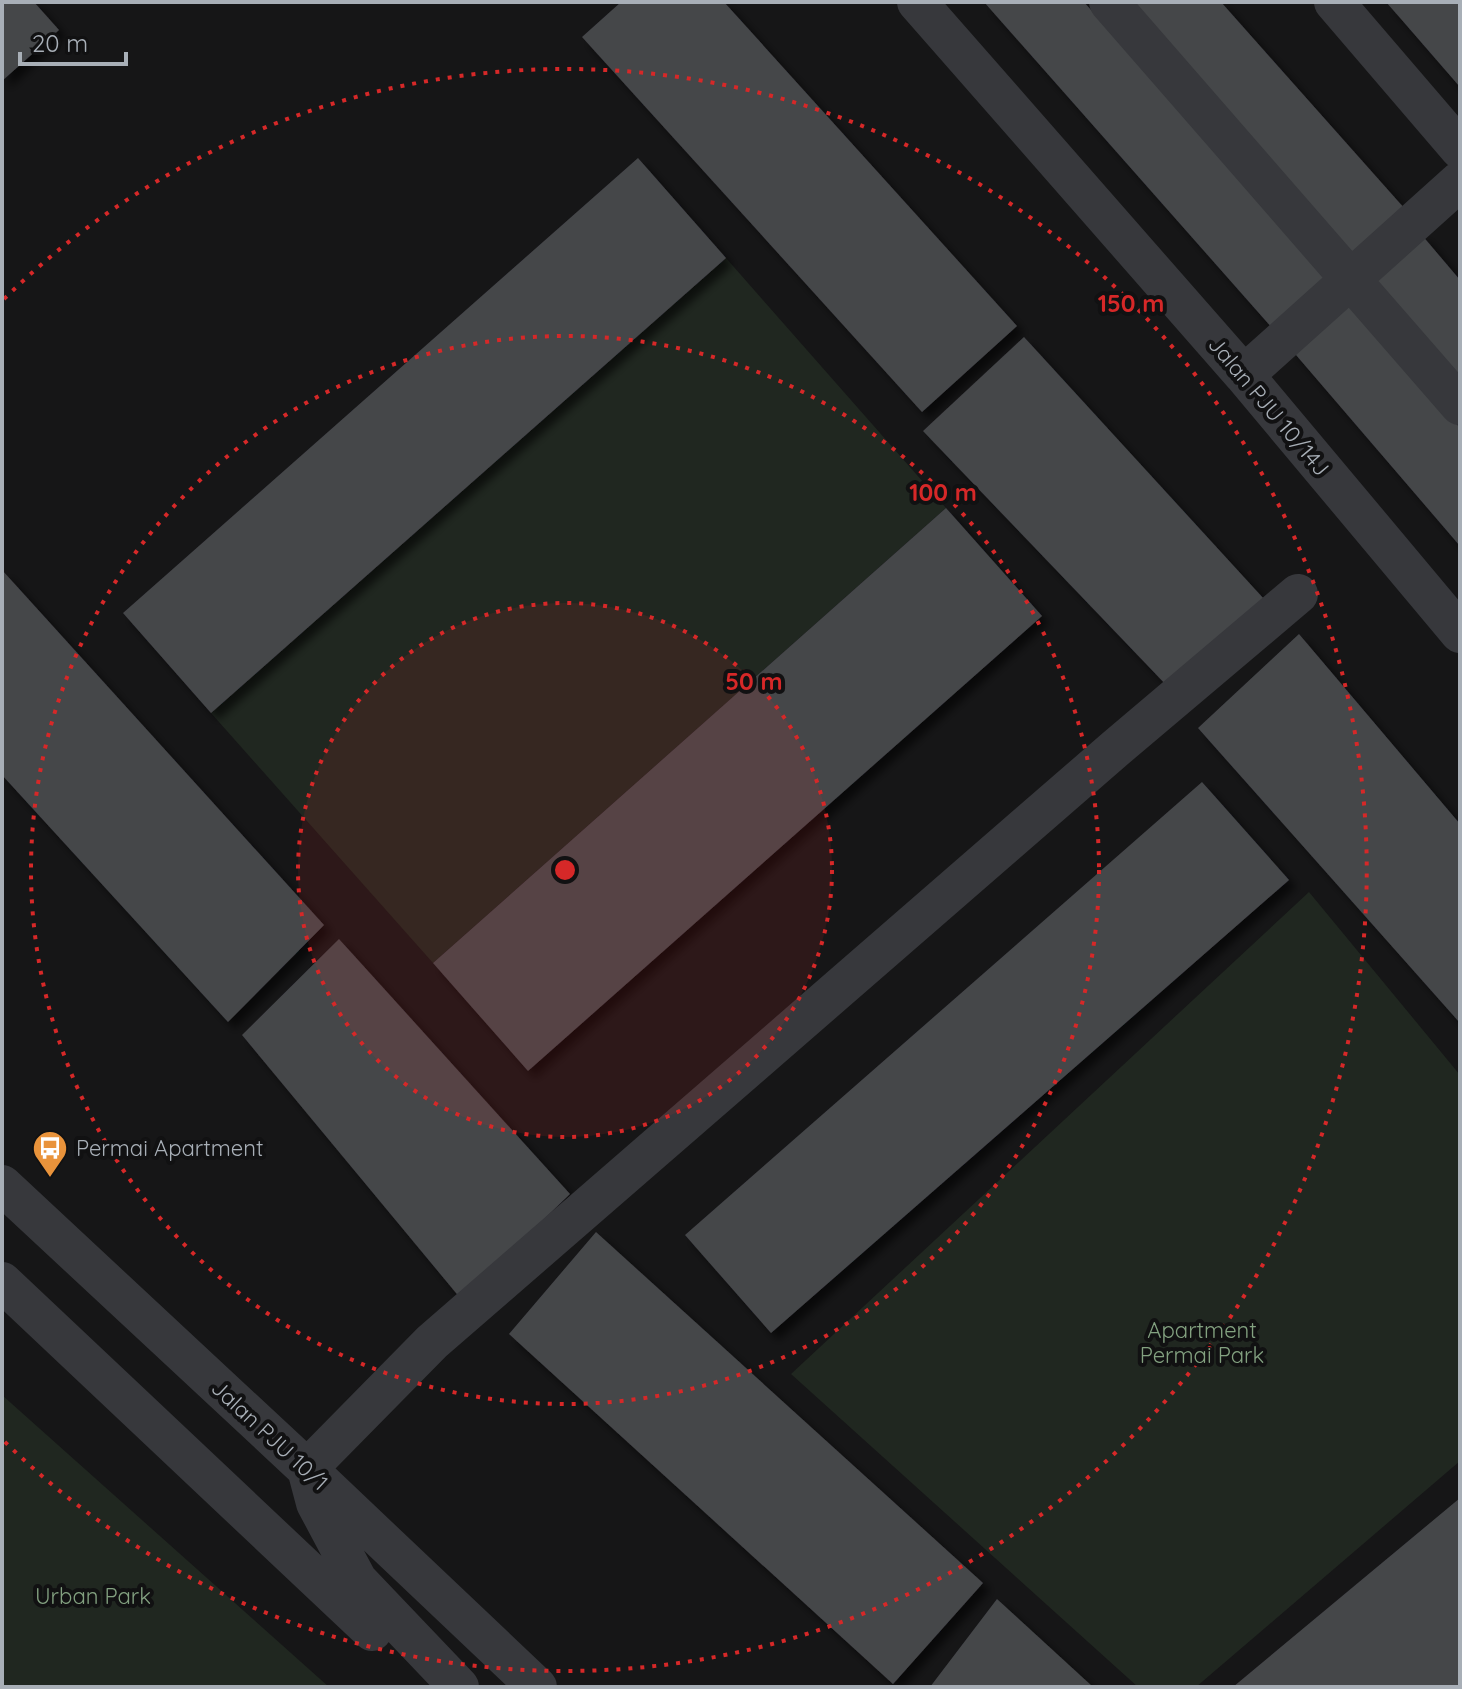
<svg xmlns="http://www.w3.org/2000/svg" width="1462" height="1689" viewBox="0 0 1462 1689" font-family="Quicksand,sans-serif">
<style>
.green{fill:#202720}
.building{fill:#45464a;filter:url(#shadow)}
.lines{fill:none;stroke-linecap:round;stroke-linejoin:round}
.minor{stroke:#37383c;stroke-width:40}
.ring{fill:none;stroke:#d62828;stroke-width:4;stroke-dasharray:4 8}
.labels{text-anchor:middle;stroke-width:8;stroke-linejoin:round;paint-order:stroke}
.street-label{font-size:22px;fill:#a8afb7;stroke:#111112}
.poi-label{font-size:22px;fill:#a8afb7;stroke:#111112;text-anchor:start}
.park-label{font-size:22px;fill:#83a180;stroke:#111112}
.centre{fill:#d62828;stroke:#111112;stroke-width:4}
.ring-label{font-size:24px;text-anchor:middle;font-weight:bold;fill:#d62828;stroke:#111112;stroke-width:8;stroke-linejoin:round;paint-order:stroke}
</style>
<defs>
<filter id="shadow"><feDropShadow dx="7" dy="7" stdDeviation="4" flood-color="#0009"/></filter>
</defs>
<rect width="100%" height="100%" fill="#161617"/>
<path class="green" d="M726 258 946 508 433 963 211 713Z
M1309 892 1460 1075V1461L1196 1687H1138L791 1374Z
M2 1395 329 1687H2Z"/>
<path class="building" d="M2 2H34L59 30 2 81Z
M621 2H724L1017 326 922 412 582 37Z
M984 2H1084L1329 279 1273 329Z
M1124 2H1221L1405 209 1351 257Z
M1386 2H1460V87L1401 19Z
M638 158 726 258 211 713 123 613Z
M1421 234 1460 280V386L1368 280Z
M1348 298 1460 428V546L1290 348Z
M1024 337 1264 599 1171 690 923 431Z
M946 508 1042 616 528 1071 433 963Z
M2 570 324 925 228 1022 2 775Z
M1299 634 1460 824V1023L1198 728Z
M1202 782 1289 880 771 1333 685 1235Z
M339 939 570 1194 461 1299 242 1035Z
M596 1232 983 1583 893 1684 509 1334Z
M1460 1498V1687H1233Z
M997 1599 1093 1687H930Z"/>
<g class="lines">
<path class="minor" d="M917 2 1244 375 1460 633
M1109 2 1460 405
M1334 2 1460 149
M1244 375 1460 181
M2 1185 307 1469 537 1687
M2 1282 372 1631
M459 1687 357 1580 316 1503 307 1469 432 1342 1116 748 1298 594"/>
</g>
<circle cx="565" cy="870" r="267" fill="#d62828" fill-opacity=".12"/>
<g class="ring">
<circle cx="565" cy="870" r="267"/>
<circle cx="565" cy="870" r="534"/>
<path d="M4 299A801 801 0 1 1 4 1441"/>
</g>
<defs>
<g id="bus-pin" transform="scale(1.8)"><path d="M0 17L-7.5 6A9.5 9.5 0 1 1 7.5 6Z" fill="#e9933b" stroke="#111112"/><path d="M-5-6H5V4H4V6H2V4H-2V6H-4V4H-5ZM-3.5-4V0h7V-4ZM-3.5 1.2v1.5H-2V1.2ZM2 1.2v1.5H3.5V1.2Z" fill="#fff"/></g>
</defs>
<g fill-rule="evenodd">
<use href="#bus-pin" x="50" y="1148"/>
</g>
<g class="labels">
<g class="street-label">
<text transform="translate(1269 406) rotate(50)" y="8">Jalan PJU 10/14J</text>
<text transform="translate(270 1435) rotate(43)" y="8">Jalan PJU 10/1</text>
</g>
<g class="poi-label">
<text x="76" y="1156">Permai Apartment</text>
</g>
<g class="park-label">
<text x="1202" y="1338">Apartment<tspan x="1202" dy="25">Permai Park</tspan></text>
<text x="93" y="1604">Urban Park</text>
</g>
</g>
<circle cx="565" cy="870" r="12" class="centre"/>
<g class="ring-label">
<text x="1131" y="312">150 m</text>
<text x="943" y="501">100 m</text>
<text x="754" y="690">50 m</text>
</g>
<rect width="1462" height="1689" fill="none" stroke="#a8afb7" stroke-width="8"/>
<path d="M20 52v12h106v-12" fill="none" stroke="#a8afb7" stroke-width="4"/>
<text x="32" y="52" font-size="24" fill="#a8afb7" stroke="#111112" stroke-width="6" paint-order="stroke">20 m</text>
</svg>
